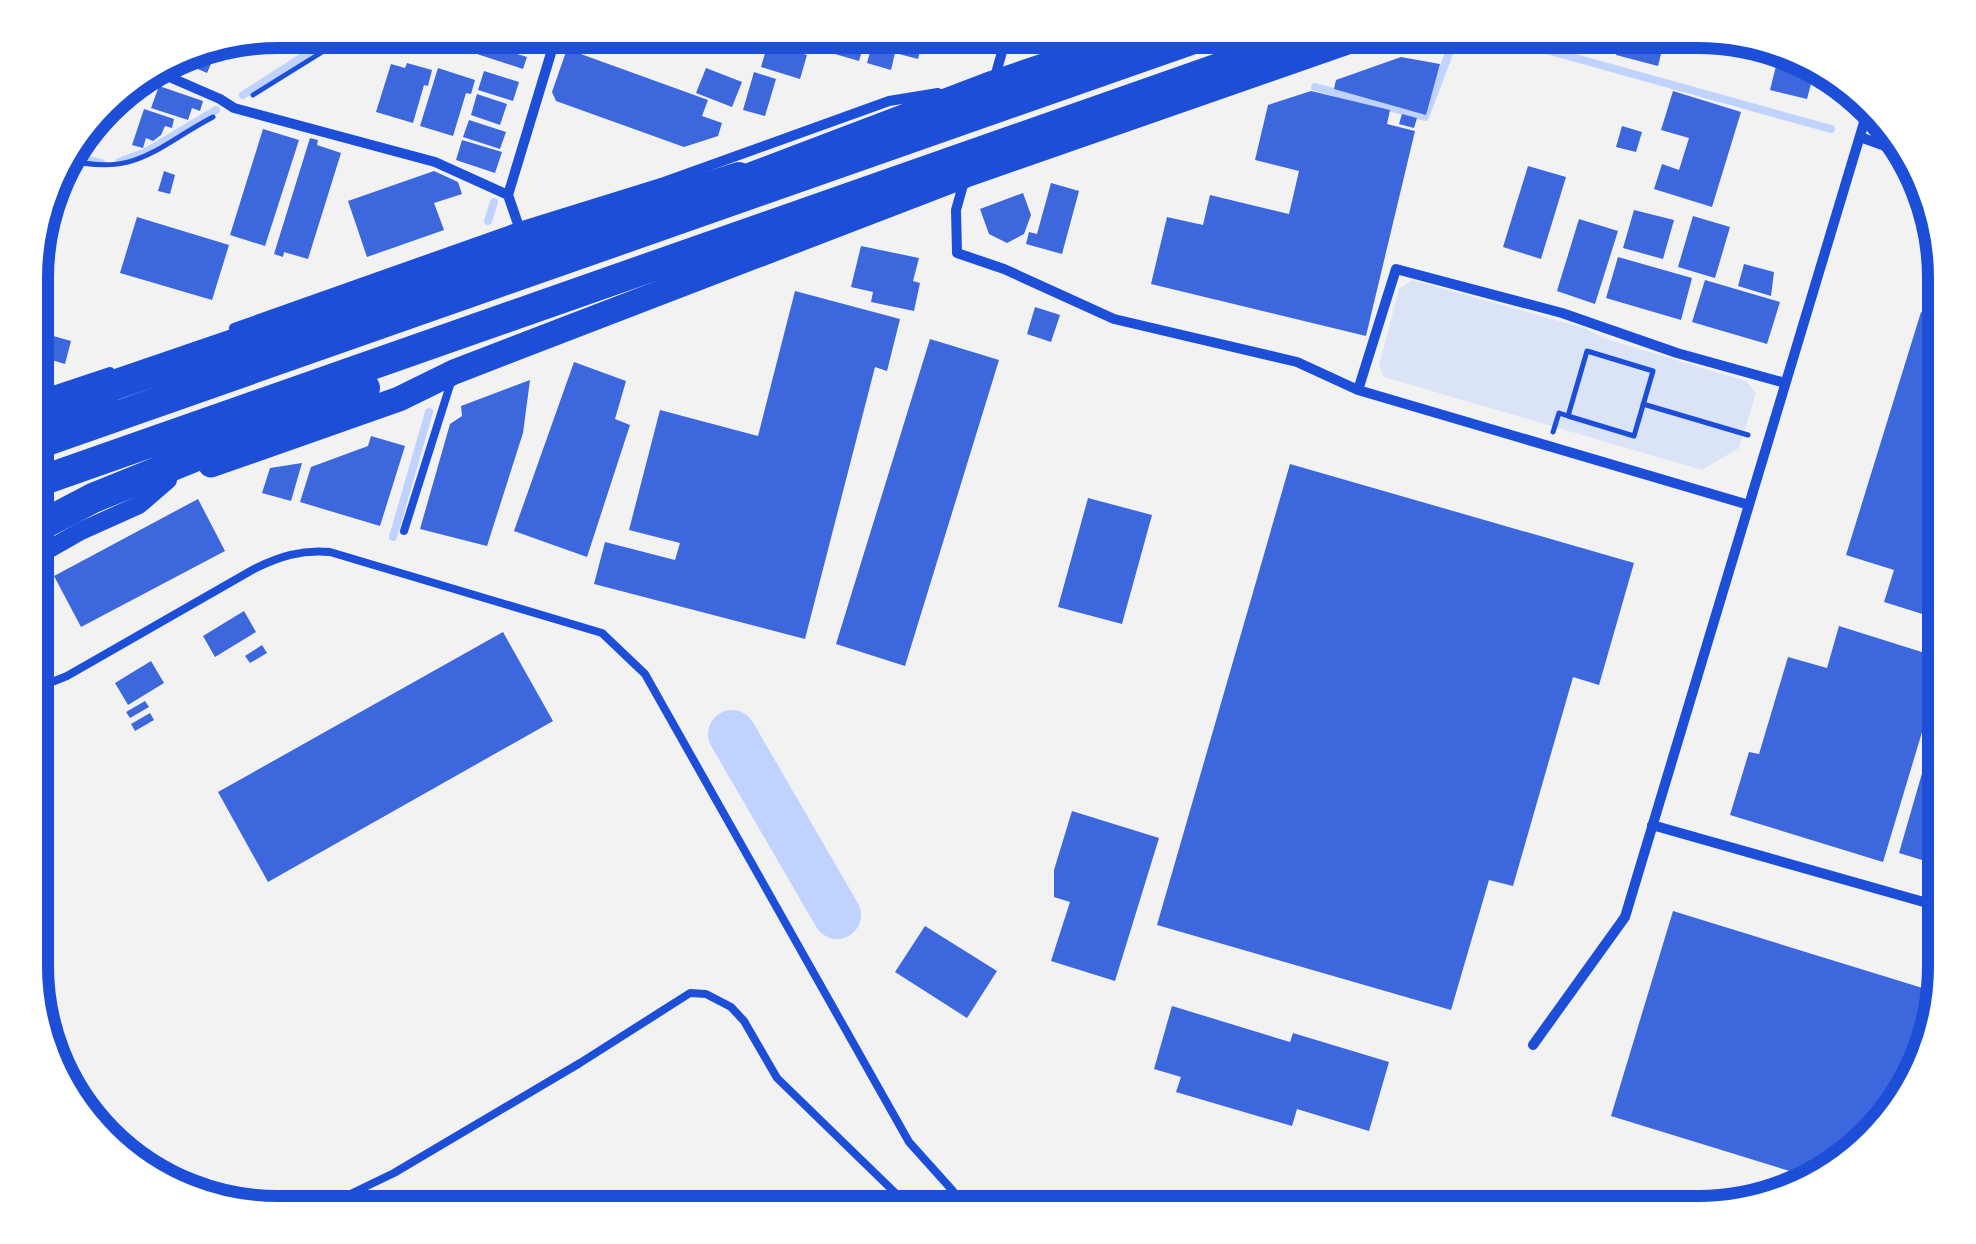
<svg xmlns="http://www.w3.org/2000/svg" width="1976" height="1244" viewBox="0 0 1976 1244" font-family="Ubuntu,sans-serif">
<style>
.green{fill:#dbe4f7}
.lines{fill:none;stroke-linecap:round;stroke-linejoin:round}
.stream{stroke:#bfd3fe;stroke-width:8}
.river{stroke:#bfd3fe;stroke-width:48}
.building{fill:#3d67dc}
.path{stroke:#1d4ed8;stroke-width:5}
.service{stroke:#1d4ed8;stroke-width:8}
.minor{stroke:#1d4ed8;stroke-width:10}
.tertiary{stroke:#1d4ed8;stroke-width:18}
.primary{stroke:#1d4ed8;stroke-width:25}
.motorway{stroke:#1d4ed8;stroke-width:30}
.rim{fill:none;stroke:#1d4ed8;stroke-width:12}
</style>
<rect width="100%" height="100%" fill="#f2f2f2"/>
<path class="green" d="M1412 280 1584 328 1606 339 1746 381 1756 393 1739 448 1702 470 1384 377 1379 366 1399 289Z"/>
<g class="lines">
<path class="stream" d="M1495 30 1525 44 1831 129
M1315 87 1425 117 1454 40
M243 95 315 49 370 30
M1886 135 1900 139
M76 157 101 163
M119 162 146 152 216 110
M488 221 494 202
M393 537 429 412"/>
<path class="river" d="M732 734 837 915"/>
</g>
<path class="building" d="M429 30H525L517 54 527 57 523 69 440 42 442 38 428 33Z
M779 30H803L799 45 777 39Z
M816 30H868L859 61 811 47Z
M876 30H926L918 59 895 53 891 70 867 63Z
M950 30H997L989 54 947 40Z
M1022 30H1069V31L1016 49Z
M1571 30H1613L1606 42 1586 37 1575 41Z
M1623 30H1667L1658 66 1616 55Z
M221 41 207 73 170 57 183 49Z
M768 43 807 55 800 79 761 67Z
M567 49 708 100 702 116 722 123 718 136 684 147 556 101 552 92Z
M1779 54 1816 65 1807 99 1770 90Z
M1401 57 1440 64 1426 115 1334 89 1336 80Z
M407 63 432 70 428 86 424 85 413 123 376 112 391 64 405 68Z
M438 68 475 80 471 94 466 93 453 136 420 126Z
M706 68 742 82 732 107 696 93Z
M484 71 519 82 513 101 478 90Z
M754 72 776 79 765 116 743 110Z
M159 86 203 101 200 111 192 108 188 120 151 108Z
M1311 91 1390 110 1387 124 1415 131 1366 336 1151 284 1167 217 1203 225 1210 195 1289 214 1299 171 1255 160 1268 105Z
M1673 91 1741 112 1712 207 1654 189 1662 164 1679 170 1689 138 1661 130Z
M477 94 507 104 500 125 471 115Z
M144 109 174 119 172 128 165 126 161 135 153 141 146 138 143 148 132 145Z
M1402 114 1417 118 1414 128 1399 124Z
M469 120 506 132 500 149 463 137Z
M1622 126 1642 132 1636 152 1616 147Z
M263 129 299 140 265 246 230 235Z
M310 138 318 140 317 145 341 153 308 259 284 252 283 257 274 254Z
M462 140 502 152 495 173 456 160Z
M1528 166 1566 177 1541 259 1503 247Z
M164 171 175 175 170 194 158 191Z
M434 171 458 182 462 194 434 203 444 230 367 257 348 201Z
M1051 183 1079 191 1062 254 1026 244 1029 232 1037 234Z
M1023 193 1031 215 1024 234 1007 243 989 234 980 209Z
M1634 210 1674 220 1663 259 1623 248Z
M1693 216 1730 227 1715 278 1678 267Z
M137 217 229 245 212 300 120 273Z
M1579 219 1618 231 1595 304 1557 291Z
M861 246 919 258 913 281 920 283 914 311 871 302 873 292 851 287Z
M1618 257 1692 278 1681 320 1606 298Z
M1744 264 1774 272 1771 296 1738 286Z
M1705 280 1780 302 1767 344 1692 322Z
M795 291 900 319 887 371 875 367 805 639 594 584 605 542 675 560 680 543 629 530 660 410 758 436Z
M1035 307 1060 315 1051 342 1027 334Z
M1921 312 1945 319V621L1884 602 1894 570 1846 555Z
M32 330 71 341 65 364 32 354Z
M930 339 999 360 905 666 836 644Z
M574 362 626 381 615 419 630 425 587 557 514 531Z
M530 380 523 433 487 546 420 529 450 424 462 416 461 406Z
M371 436 405 446 380 526 300 502 311 467 368 446Z
M302 463 291 501 262 493 270 468Z
M1290 464 1634 563 1599 685 1573 677 1513 886 1489 880 1451 1010 1157 925Z
M1088 498 1152 515 1122 624 1058 607Z
M198 499 225 551 81 627 54 576Z
M244 611 256 632 215 657 203 636Z
M1839 626 1944 659 1883 862 1730 815 1749 752 1759 754 1788 657 1827 668Z
M503 632 553 721 268 882 218 792Z
M262 645 267 653 250 663 245 656Z
M151 661 164 683 128 705 115 683Z
M1944 697H1945V867L1899 853Z
M145 701 149 707 130 718 126 712Z
M150 713 154 720 135 731 131 724Z
M1072 811 1159 838 1115 981 1051 961 1070 902 1054 897V870Z
M1673 911 1942 994 1905 1104 1822 1181 1611 1116Z
M925 926 997 971 967 1018 895 972Z
M1172 1006 1290 1042 1293 1033 1389 1062 1369 1131 1297 1109 1292 1126 1176 1092 1181 1077 1154 1069Z"/>
<g class="lines">
<path class="path" d="M253 95 327 49 386 30
M64 159C136 178 154 148 213 117
M1643 404 1748 435
M1553 432 1559 413 1568 416 1634 436 1653 371 1587 351 1568 416"/>
<path class="service" d="M404 531 451 382
M32 690 67 676 254 569C278 557 302 549 330 552L602 633 645 674 909 1142 953 1191 964 1214
M309 1214 394 1173 580 1063 690 993 706 994 731 1007 744 1021 777 1078 917 1214"/>
<path class="minor" d="M151 69 220 99 234 108 435 162 508 195
M995 77 1008 30
M1860 137 1913 156
M965 178 956 210 957 253 1004 269 1114 319 1297 362 1358 390 1749 505
M519 227 508 195 558 30
M234 328 519 227 664 182 889 101 938 93
M1358 390 1396 269 1562 313 1677 353 1785 383
M32 398 110 372
M1652 825 1945 908
M1533 1045 1625 917 1869 106"/>
<path class="tertiary" d="M32 559 81 531 139 505 168 480"/>
<path class="primary" d="M724 185 993 83 1151 30
M211 465 399 399 454 372 966 175 1382 30"/>
<path class="motorway" d="M32 422 114 385 490 256 739 177
M32 446 1219 30
M32 484 1327 30
M32 530 93 498 365 388"/>
</g>
<path d="M0 0H1976V1244H0ZM278 48H1698A230 230 0 0 1 1928 278V966A230 230 0 0 1 1698 1196H278A230 230 0 0 1 48 966V278A230 230 0 0 1 278 48Z" fill="#fff" fill-rule="evenodd"/>
<path class="rim" d="M278 48H1698A230 230 0 0 1 1928 278V966A230 230 0 0 1 1698 1196H278A230 230 0 0 1 48 966V278A230 230 0 0 1 278 48Z"/>
</svg>
